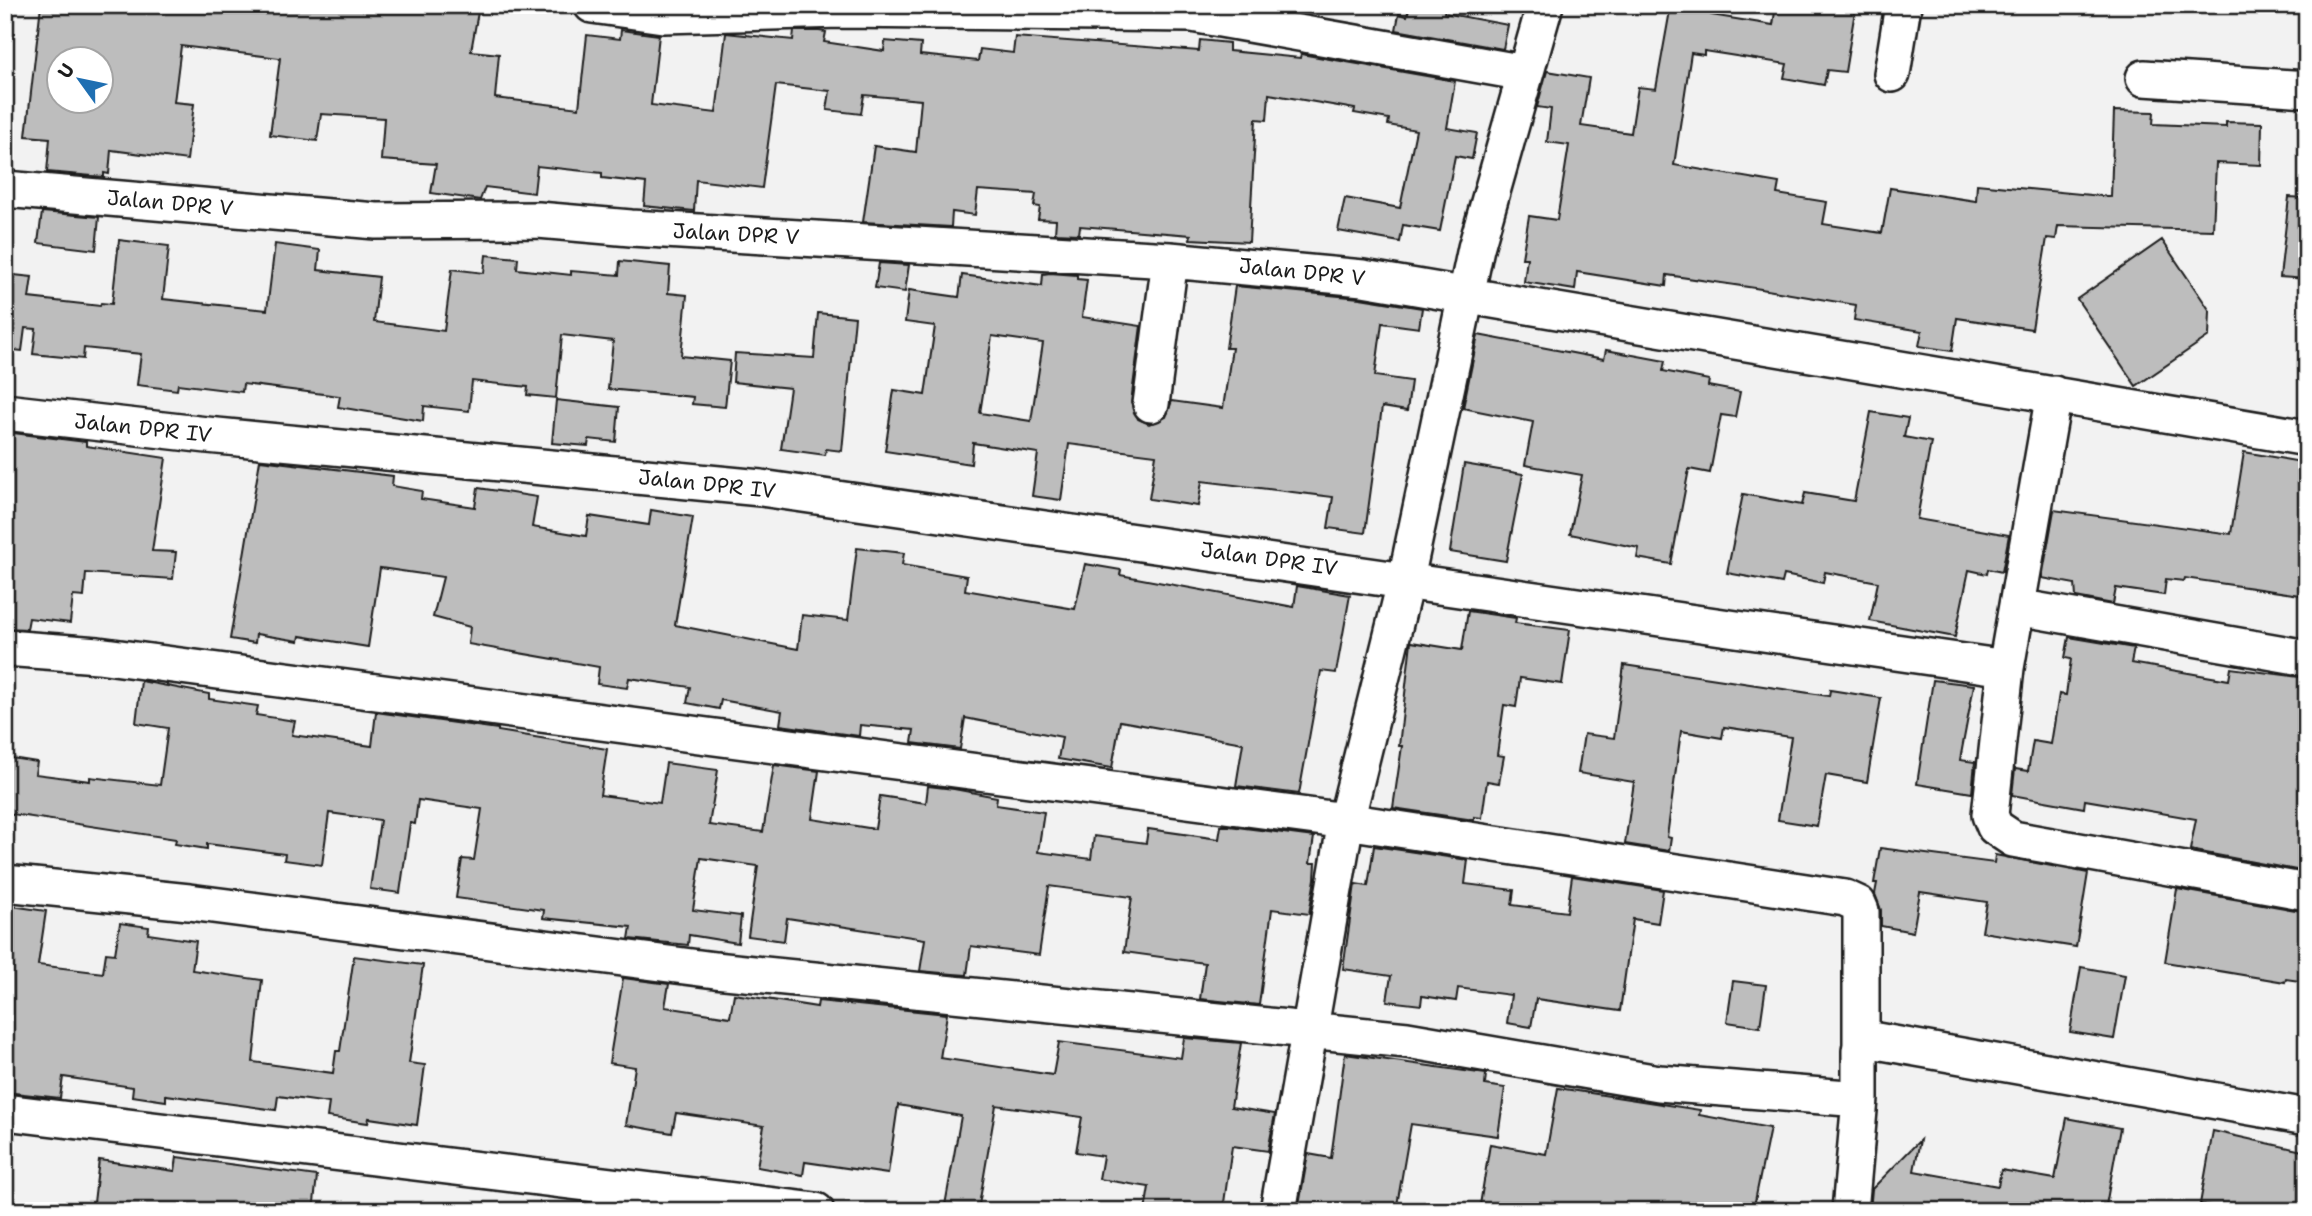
<svg xmlns="http://www.w3.org/2000/svg" width="2312" height="1216" viewBox="0 0 2312 1216" font-family="'Shantell Sans',sans-serif">
<style>
.building{fill:#bdbdbd;stroke:#1c1c1c;stroke-width:2;fill-rule:evenodd}
.lines{fill:none;stroke-linecap:round;stroke-linejoin:round}
.minor-casing{stroke:#1c1c1c;stroke-width:40}
.minor{stroke:#fff;stroke-width:35}
.labels{text-anchor:middle;stroke-width:5;stroke-linejoin:round;paint-order:stroke}
.street-label{font-size:21px;fill:#1c1c1c;stroke:#fff}
</style>
<rect width="100%" height="100%" fill="#f2f2f2"/>
<filter id="ink" filterUnits="userSpaceOnUse"><feTurbulence type="fractalNoise" baseFrequency=".0143" numOctaves="2"/><feDisplacementMap in="SourceGraphic" scale="14" xChannelSelector="R" yChannelSelector="G"/><feConvolveMatrix kernelMatrix="1 2 1 2 8 2 1 2 1" color-interpolation-filters="sRGB"/></filter>
<g filter="url(#ink)">
<path class="building" d="M41 5H118L155 9V5H439L478 12 471 51 499 54 495 98 579 108 587 35 620 39 621 30 659 35 651 105 716 113 726 33 793 40 794 31H819L826 32 824 42 884 51 885 41 921 44 920 55 978 61 980 49 1013 53 1015 37 1199 51 1200 40 1229 43V51L1300 58 1301 54 1455 81 1447 128 1477 133 1472 159 1455 156 1440 231 1403 225 1400 242 1338 231 1345 198 1400 208 1416 130 1388 125 1389 119 1354 113 1355 109 1269 94 1267 120 1256 119 1249 242 1190 239 1191 235 1080 226 1079 234 1055 233 1056 220 1038 219 1040 207 1034 206 1036 194 978 190 975 215 952 212 951 227 863 222 874 146 916 152 921 100 864 95 861 114 827 110 830 91 776 85 762 188 696 180 694 211 644 206 646 183 602 178V173L537 166 534 193 485 187 480 200 431 193 436 164 381 160 384 118 321 114 317 141 270 135 280 58 181 46 174 102 194 104 187 160 111 150 109 174 104 173V177L47 172 50 138 26 136ZM60 60H102V102H60Z
M1410 5H1446L1444 13 1508 25 1503 49 1396 30 1399 14 1407 16Z
M1671 5H1713L1711 15 1773 25 1776 5H1856L1845 72 1827 70 1824 85 1784 78 1787 64 1704 51V55L1691 53 1674 165 1779 183 1777 194 1827 202 1823 224 1882 233 1890 188 1976 201 1977 184 2111 197 2114 111 2154 112 2153 124 2226 127V122L2262 123 2261 165 2216 163 2213 230 2058 226 2056 239 2047 238 2032 329 1957 318 1952 351 1919 346 1922 331 1854 320 1856 305 1755 288 1667 275 1666 286 1577 272 1575 290 1524 282 1527 258H1522L1529 216 1557 220 1569 145 1547 142 1551 109 1537 107 1547 71 1589 78 1581 126 1631 133 1638 87 1656 89Z
M2289 197 2307 198V279L2280 277Z
M42 212 99 217 96 250 38 243Z
M119 240 169 246 163 299 267 310 275 244 320 250 318 270 379 277 374 322 444 331 452 269 484 273 486 255 518 258 517 269 571 275V271L619 275 620 261 670 266 668 293 687 295 681 356 730 361 725 407 692 404 693 397 608 389 613 341 562 335 556 398 527 395 528 387 472 381 469 411 424 406 423 421 338 407 340 396 243 384 242 392 178 384 177 390 137 385 141 354 84 348 83 359 33 354 36 329 25 328 22 351 5 349V274L32 277 29 298 100 306 101 303 112 304Z
M2162 240 2210 311 2209 336 2136 386 2077 299Z
M879 263 909 265 905 292 875 288Z
M1050 273 1077 275V279L1087 280 1082 317 1141 326 1131 402 1138 419 1149 424 1166 417 1172 401 1223 408 1232 348H1226L1235 286 1360 298 1422 308 1419 328 1382 323 1375 376 1411 381 1407 411 1382 407 1365 533 1328 528 1333 497 1202 481 1198 506 1149 499 1156 455 1069 444 1061 500 1032 496 1038 453 973 443 971 464 885 451 894 390 925 395 935 326 905 322 909 290 959 297 962 275 1042 286 1043 274ZM992 336 1043 343 1031 421 980 413Z
M818 313 855 317 842 451 826 449 825 455 781 449 790 388 733 382 735 353 814 358Z
M1478 335 1604 359 1606 350 1665 361 1663 371 1709 380 1708 386 1740 392 1735 417 1721 415 1710 473 1689 469 1671 564 1637 558 1639 548 1570 534 1582 475 1525 465 1533 422 1463 408Z
M556 400 619 407 616 442 589 439 588 446 552 443Z
M1871 412 1908 418 1904 437 1931 442 1917 519 2009 535 2002 572 1988 569 1987 574 1969 570 1955 637 1870 621 1878 582 1825 572 1823 583 1784 575 1782 583 1727 573 1743 494 1802 505 1805 493 1854 501Z
M5 432 86 442V446L166 458 152 551 176 552 173 579 86 573 84 597 73 596 70 623 29 618 27 629 5 628 8 523H5Z
M2244 452 2307 463V596L2185 578 2184 581 2166 579 2164 595 2116 588 2113 604 2076 597 2075 584 2042 578 2054 510 2231 534Z
M260 460 393 476 392 486 422 491 421 499 475 507 478 488 537 497 532 527 586 536 589 516 649 525 651 510 693 517 675 625 798 649 802 615 848 620 857 548 904 553 902 565 967 576 965 590 1075 609 1085 564 1121 570 1120 575 1294 607 1297 586 1350 595 1336 673 1321 671 1299 794 1236 786 1243 743 1120 721 1112 768 1058 759 1062 737 965 718 960 749 912 743 914 730 860 725 859 736 780 725 782 711 721 700 719 709 687 703 690 687 629 678 627 688 597 684 599 667 468 644 470 627 433 617 443 577 380 568 368 647 300 636 299 641 256 634 255 643 230 639Z
M1464 464 1523 474 1506 561 1450 552Z
M1468 611 1516 618 1515 623 1570 630 1562 684 1520 678 1516 707 1504 705 1497 755 1504 756 1499 783 1487 781 1482 818 1474 817V820L1393 808 1402 746H1399L1411 642 1462 650Z
M2069 637 2134 648 2131 663 2229 680 2231 668 2307 678V872L2190 850 2196 819 2085 800 2084 808 2012 795 2015 769 2028 771 2033 741 2051 744 2059 694 2066 695 2071 659 2065 658Z
M1624 665 1829 696 1830 690 1881 698 1867 782 1826 775 1817 826 1778 820 1791 737 1724 727 1722 738 1681 731 1667 837 1671 838 1669 851 1625 844 1634 782 1578 773 1584 734 1614 738Z
M1933 680 1974 685 1960 760 1975 762 1972 793 1917 784Z
M141 681 209 694V699L258 706 256 715 295 721 292 735 372 746 376 712 498 729V731L607 749 600 795 660 803 666 763 718 770 709 825 763 832 774 765 819 771 812 819 875 829 880 796 926 803 928 786 954 789 997 797 996 805 1044 812 1038 852 1091 859 1094 836 1146 843 1148 829 1219 839 1221 826H1229L1314 837 1310 863H1316L1315 879 1309 914 1272 909 1259 1005 1200 999 1205 963 1124 952 1132 897 1049 886 1039 955 971 946 967 975 953 974 920 971 925 939 787 918 784 941 748 936 758 866 701 858 693 910 741 916 738 943 689 935 688 945 629 939 631 927 543 918 544 910 456 898 462 859 474 860 482 809 418 800 415 824 410 823 400 893 370 889 380 820 329 813 322 865 284 860 285 854 207 844V849L175 844 176 839 5 813V757L37 762 35 774 90 781V777L160 785 168 728 136 723Z
M1374 846 1468 860 1465 884 1514 890 1512 905 1567 912 1572 876 1663 890 1658 923 1633 919 1620 1011 1536 999 1531 1027 1507 1023 1511 995 1458 988 1456 1001 1422 996 1421 1005 1387 1001 1391 976 1343 969 1355 884 1368 886Z
M1880 848 1994 863 1995 855 2088 873 2076 947 1982 932 1987 902 1920 892 1913 932 1881 926V910L1875 894 1877 883H1874Z
M2177 889 2307 912V982L2286 979 2285 982 2165 962Z
M12 906 46 911 38 965 103 973 106 953 115 954 120 923 149 927 148 934 196 941 192 970 262 980 253 1062 333 1073 336 1051H340L354 956 423 965 409 1063 425 1065 417 1125 369 1118 368 1123 327 1117 329 1103 278 1096 276 1110 166 1095V1101L132 1096 133 1087 63 1077 60 1098 5 1092V954Z
M2081 967 2125 975 2114 1039 2070 1032Z
M623 978 669 984 665 1007 730 1017 734 994 817 1007 818 1001 947 1014 940 1058 1053 1075 1059 1042 1181 1058 1184 1038 1241 1043 1231 1107 1275 1114 1268 1151 1232 1146 1223 1210 1185 1205 1184 1211H1145L1149 1187 1099 1179 1103 1156 1076 1152 1082 1117 996 1105 978 1211H944L961 1116 898 1105 888 1174 805 1162 803 1175 757 1167 764 1126 676 1113 672 1133 626 1125 635 1067 609 1063Z
M1733 981 1766 985 1760 1027 1727 1022Z
M1345 1054 1486 1074 1485 1085 1505 1088 1498 1136 1411 1124 1396 1211H1298L1308 1154 1331 1158Z
M1558 1088 1700 1110 1699 1115 1770 1128 1753 1211H1479L1490 1144 1546 1154Z
M2067 1118 2120 1128 2105 1211H1870L1872 1189 1920 1140 1914 1171 1998 1186 2001 1170 2055 1179Z
M2213 1131 2307 1152V1211L2264 1203 2262 1211H2238L2200 1204Z
M177 1157 317 1176 313 1211H93L99 1160 175 1171Z"/>
<g class="lines">
<g class="minor-casing">
<path id="minor" d="M592 5 663 15 840 10 1192 14 1525 73
M1892 74 1903 5
M2144 78 2307 89
M5 189 376 221 538 220 631 228 1170 260 1363 278 2307 438
M2054 394 2006 668 1990 815 1995 827 2013 839 2307 892
M1151 404 1170 260
M5 412 207 435 761 488 2006 668
M2017 607 2307 658
M5 648 98 655 1346 821 1845 898 1858 904 1861 911V1045
M5 883 189 902 715 970 1407 1040 1659 1083 1860 1099V1051L1861 1045 1871 1040 2307 1117
M5 1112 816 1211
M1278 1211 1346 821 1406 579 1476 248 1545 5
M1850 1211 1860 1099"/>
</g>
<use href="#minor" class="minor"/>
</g>
</g>
<g class="labels">
<g class="street-label">
<text transform="translate(170 203) rotate(5)" y="7">Jalan DPR V</text>
<text transform="translate(736 234) rotate(3)" y="7">Jalan DPR V</text>
<text transform="translate(1302 272) rotate(6)" y="7">Jalan DPR V</text>
<text transform="translate(143 428) rotate(6)" y="7">Jalan DPR IV</text>
<text transform="translate(707 484) rotate(6)" y="7">Jalan DPR IV</text>
<text transform="translate(1269 559) rotate(8)" y="7">Jalan DPR IV</text>
</g>
</g>
<rect width="2312" height="1216" fill="none" stroke="#fff" stroke-width="28"/>
<rect x="14" y="14" width="2284" height="1188" fill="none" stroke="#1c1c1c" stroke-width="2.5" filter="url(#ink)"/>
<g transform="translate(80 80) rotate(303)"><circle r="33" fill="#ffffff" stroke="#a4a4a4" stroke-width="2"/>
<path d="M0-5L12 26L0 18L-12 26Z" fill="#1f6fb2"/>
<text y="-10" font-size="19" font-weight="bold" text-anchor="middle" fill="#1c1c1c">U</text>
</g>
</svg>
